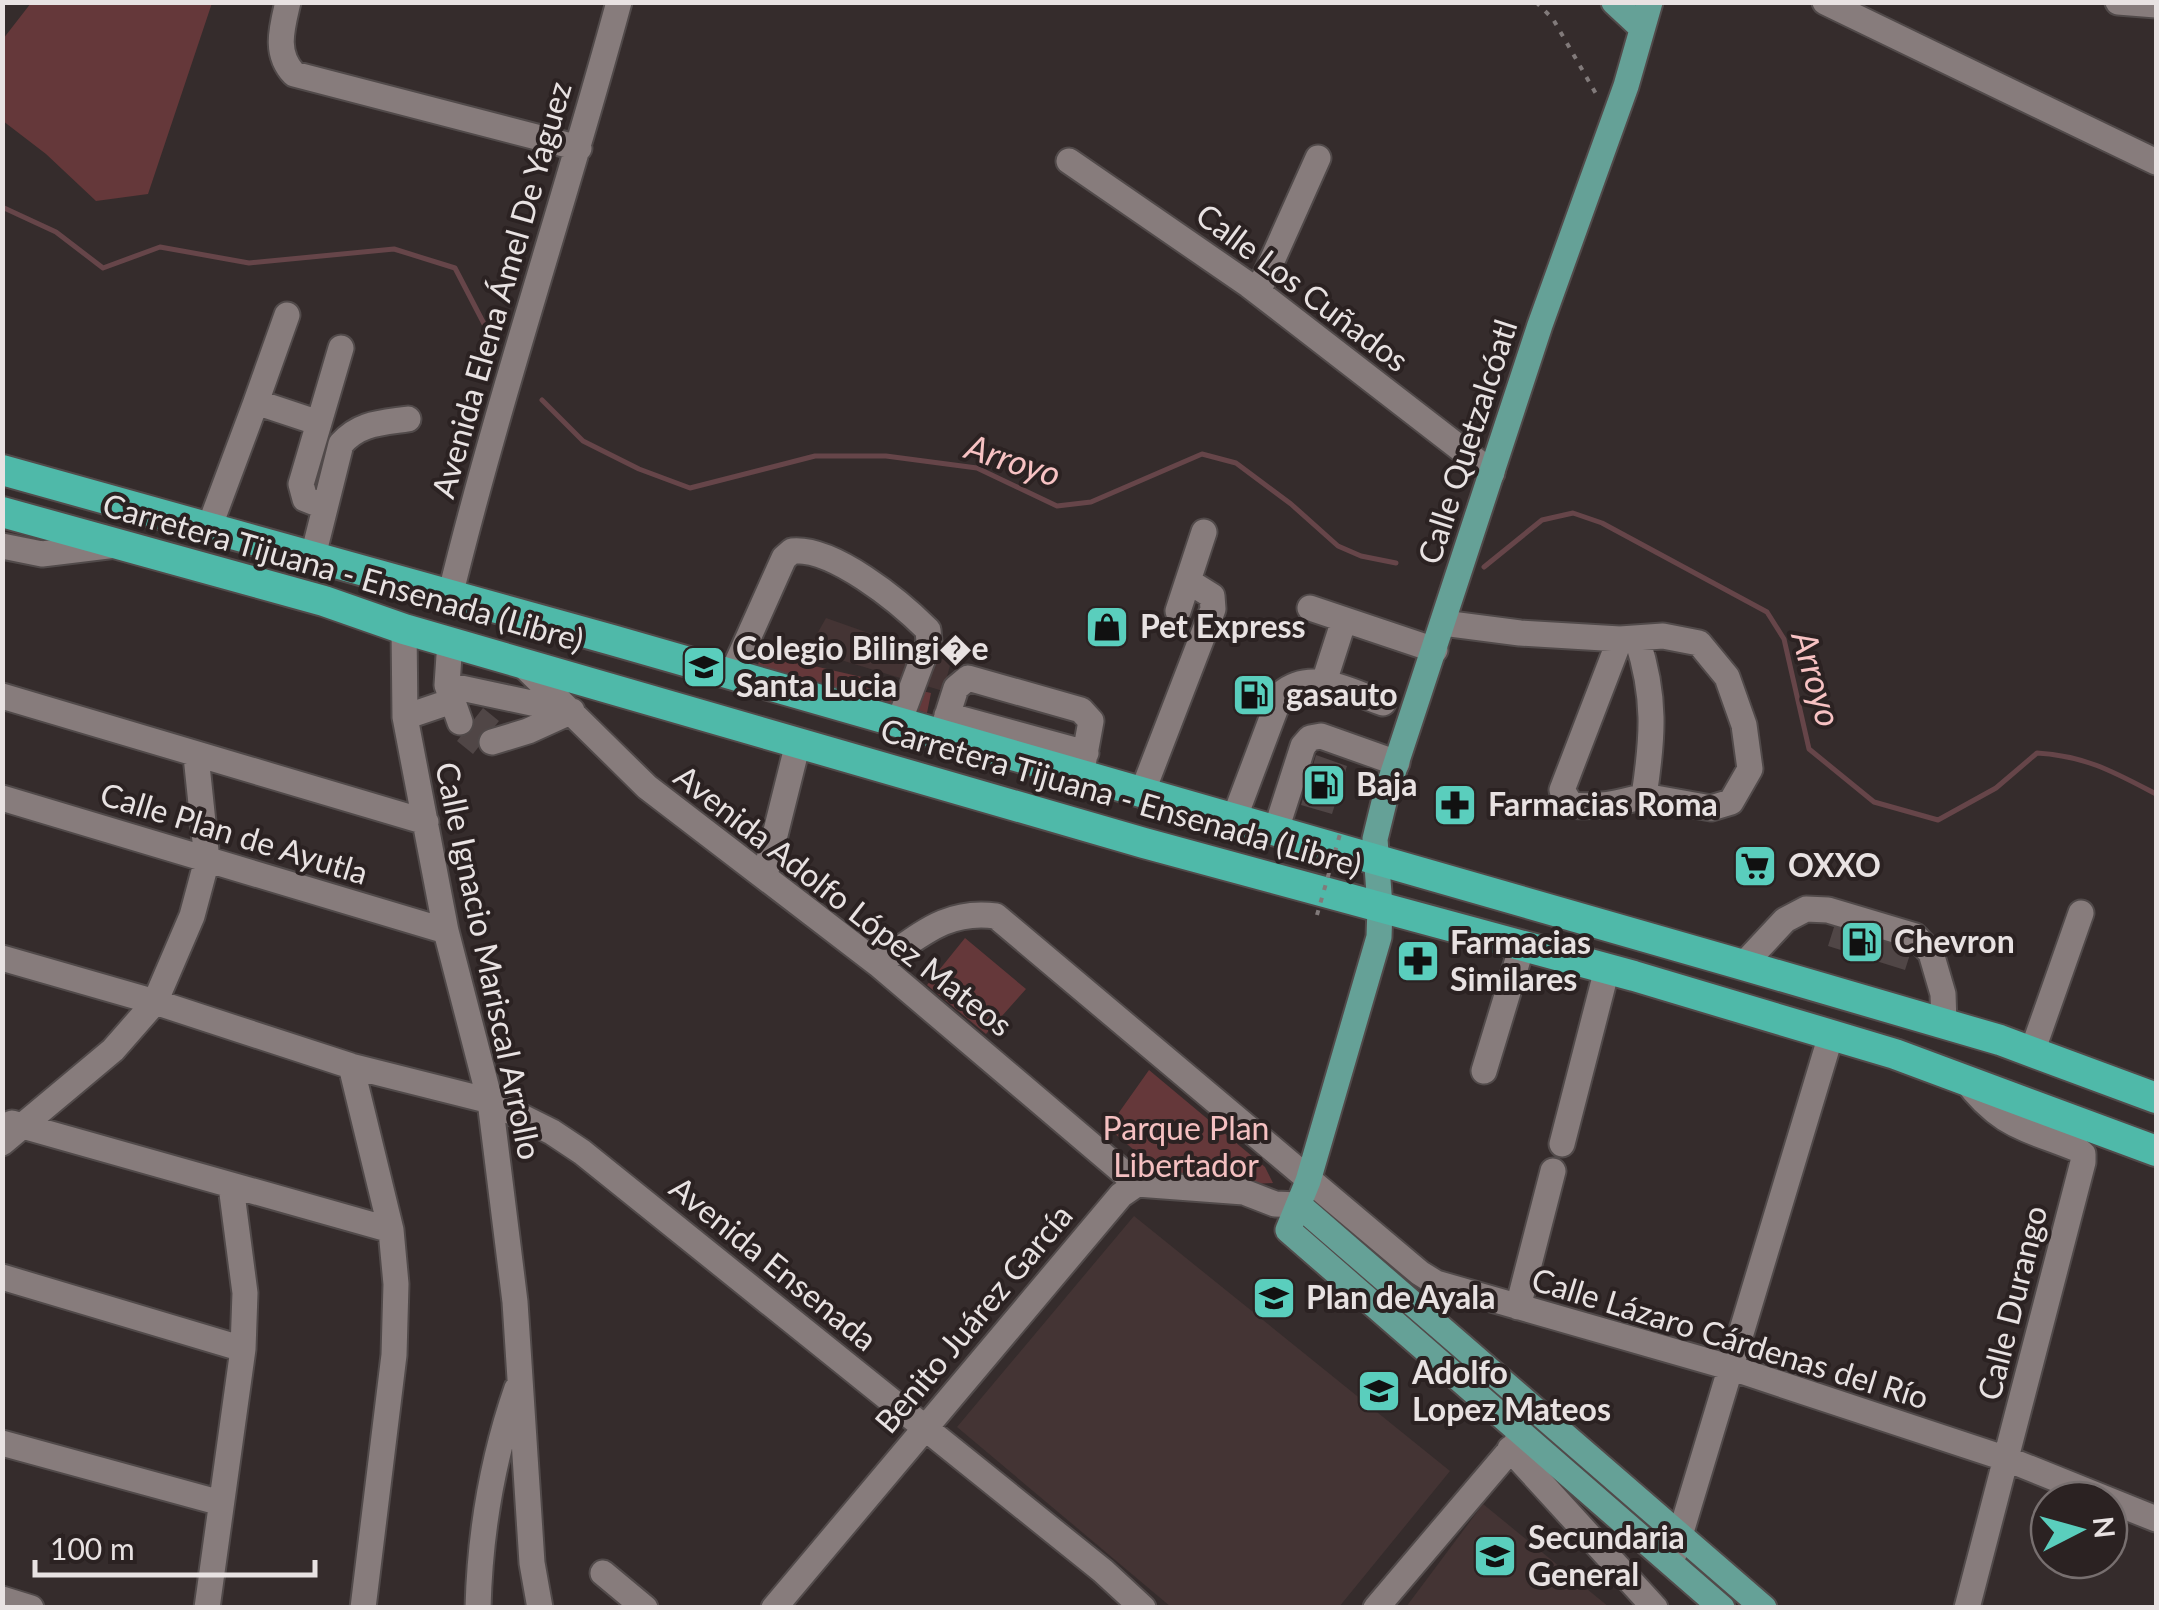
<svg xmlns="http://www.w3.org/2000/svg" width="2159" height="1610" viewBox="0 0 2159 1610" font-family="Lato,sans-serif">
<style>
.built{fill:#443434}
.green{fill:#65383a}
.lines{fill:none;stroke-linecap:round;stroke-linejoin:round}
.stream{stroke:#664549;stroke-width:5}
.building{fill:#504646}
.minor-casing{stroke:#514a4a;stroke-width:29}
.major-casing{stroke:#514a4a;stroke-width:29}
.highway-casing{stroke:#514a4a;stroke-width:34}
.path{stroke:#817a7a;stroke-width:4;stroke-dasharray:5 8;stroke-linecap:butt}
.minor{stroke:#877c7c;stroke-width:25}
.major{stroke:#65a197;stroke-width:25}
.highway{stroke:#4fb9a9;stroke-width:30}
.path-bridge{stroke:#817a7a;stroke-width:4;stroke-dasharray:5 8;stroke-linecap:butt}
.labels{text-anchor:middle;stroke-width:8;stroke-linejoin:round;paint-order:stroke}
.street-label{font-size:32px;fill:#e8e2e2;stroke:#2b2222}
.poi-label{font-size:32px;font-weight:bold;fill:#e8e2e2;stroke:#2b2222;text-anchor:start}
.park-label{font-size:32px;fill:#f5c0c1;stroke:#2b2222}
.water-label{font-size:35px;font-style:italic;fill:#f7c2c3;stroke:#2b2222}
</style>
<rect width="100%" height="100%" fill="#352c2c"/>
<path class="built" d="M826 618 951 662 943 691 808 650Z
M1134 1216 1450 1471 1339 1607H1171L957 1427Z
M1483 1504 1609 1607H1406Z"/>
<path class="green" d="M31 3H212L148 194 96 201 46 154 3 121V39Z
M762 654 931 693 927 713 757 667Z
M965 938 1026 989 986 1034 927 985Z
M1149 1070 1265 1167 1273 1183 1179 1188 1108 1128Z"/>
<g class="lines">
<path class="stream" d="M2 207 56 232 103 268 160 247 249 263 394 249 455 268 494 343
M542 400 583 441 639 469 690 488 815 456H886L977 468 1057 506 1091 502 1202 454 1236 463 1291 504 1338 546 1361 556 1396 563
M1484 567 1542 520 1573 513 1602 523 1767 612 1784 639 1809 749 1874 802 1938 820 1996 788 2037 753C2086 756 2114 772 2156 794"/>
</g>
<path class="building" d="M483 708 499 721 473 754 457 741Z
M1316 755 1347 766 1332 814 1301 805Z
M1835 924 1912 948 1905 970 1828 946Z"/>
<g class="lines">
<g class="minor-casing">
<path id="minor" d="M288 2C282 28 274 53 294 74L579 148
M1825 2 2156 162
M2118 2 2156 5
M1069 161 1249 285 1492 473
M1258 292 1318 158
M256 402 287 315
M325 507 305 499 301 484 341 348
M209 528 256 402 319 423
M2 546 42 554 116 545
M313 556 341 444C359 423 381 423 408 419
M450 596C499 396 565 201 619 2
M1310 608 1435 650
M1178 611 1204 532
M1443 623 1520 633 1620 639 1663 636 1699 643 1727 677 1744 725 1750 769 1731 802 1711 808 1644 796C1653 737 1656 697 1637 639
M404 629 405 717 446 931 490 1101 515 1302 532 1563 540 1608
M1620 639 1562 790 1571 805C1597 808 1619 803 1644 796
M450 641 447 685 460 722
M521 663 647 787 878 964 1137 1184
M732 674 784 558 792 551C833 547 899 601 928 630L929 642 899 722
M1324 682 1344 620
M447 685 569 711
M2 696 426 822
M947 715 1086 753
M405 717 452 701
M941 735 956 688 968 678 1081 710 1091 721 1081 776
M492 742 528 731 572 711
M1142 793 1213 609 1212 596 1188 581
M2 798 446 931
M1234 819 1281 694C1312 668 1349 691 1383 703
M1276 830 1303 746 1310 738 1321 736 1397 763
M765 875 798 743
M2 958 155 1002 351 1066 490 1101 552 1132 582 1152 1103 1571 1143 1608
M878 964C919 937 945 909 996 916L1420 1273 1436 1283 1732 1368 2007 1459 2156 1519
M1743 965 1785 920 1806 909 1828 910 1915 936 1931 953 1943 994 1944 1024
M2032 1052 2081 913
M351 1066 391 1230 396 1284 394 1355 363 1608
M1484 1071 1522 946
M1964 1078C1999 1126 2025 1128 2077 1149L2083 1154V1162L1967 1608
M12 1123 391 1230
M2 1143 113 1050 155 1002 192 916 207 860 196 756
M1562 1144 1607 969
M2 1277 243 1349
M1518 1307 1553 1171
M2 1443 221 1503
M1510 1449 1655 1608
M1675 1552 1831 1035
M603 1573 645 1608
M2 1599 31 1608
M207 1608 243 1349 245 1293 231 1186
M478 1608C480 1531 492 1460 517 1388
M774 1608 1121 1195 1137 1184 1244 1192 1275 1204 1299 1205
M1376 1608 1523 1435"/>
</g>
<g class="major-casing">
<path id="major" d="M1614 2 1642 28
M1650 2 1626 86 1540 325 1386 794 1375 839 1380 907 1379 937 1308 1181 1288 1230 1722 1608
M1299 1205 1764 1608"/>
</g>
<g class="highway-casing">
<path id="highway" d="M2 470 612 640 1743 965 2000 1040 2156 1098
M2 512 324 601 404 629 1144 843 1634 976 1895 1054 2156 1151"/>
</g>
<path class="path" d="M1536 2 1553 19 1599 99"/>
<use href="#minor" class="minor"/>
<use href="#major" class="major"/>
<use href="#highway" class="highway"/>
<path class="path-bridge" d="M1317 915 1340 834"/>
</g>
<defs>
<g id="shop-square" transform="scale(2.25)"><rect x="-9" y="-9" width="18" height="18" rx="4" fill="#5acebd" stroke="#2b2222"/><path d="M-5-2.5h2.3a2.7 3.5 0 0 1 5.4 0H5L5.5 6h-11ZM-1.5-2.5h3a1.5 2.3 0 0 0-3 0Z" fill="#111"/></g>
<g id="school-square" transform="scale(2.25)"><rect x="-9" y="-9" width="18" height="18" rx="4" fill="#5acebd" stroke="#2b2222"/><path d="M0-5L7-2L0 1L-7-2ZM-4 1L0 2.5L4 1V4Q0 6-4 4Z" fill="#111"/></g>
<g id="fuel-square" transform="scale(2.25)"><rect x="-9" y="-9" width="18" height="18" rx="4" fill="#5acebd" stroke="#2b2222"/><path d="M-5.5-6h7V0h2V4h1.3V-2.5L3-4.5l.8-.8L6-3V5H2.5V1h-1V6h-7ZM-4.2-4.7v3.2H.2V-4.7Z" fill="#111"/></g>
<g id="pharmacy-square" transform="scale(2.25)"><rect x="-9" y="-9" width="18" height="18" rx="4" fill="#5acebd" stroke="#2b2222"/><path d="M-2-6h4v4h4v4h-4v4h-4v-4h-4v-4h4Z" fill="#111"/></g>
<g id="supermarket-square" transform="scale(2.25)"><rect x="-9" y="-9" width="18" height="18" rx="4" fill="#5acebd" stroke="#2b2222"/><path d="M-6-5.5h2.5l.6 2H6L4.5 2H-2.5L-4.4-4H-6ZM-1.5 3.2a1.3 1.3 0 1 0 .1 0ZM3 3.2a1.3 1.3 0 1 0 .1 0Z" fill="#111"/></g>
</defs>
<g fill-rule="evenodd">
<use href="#shop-square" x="1107" y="627"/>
<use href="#school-square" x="704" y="667"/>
<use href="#fuel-square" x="1254" y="695"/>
<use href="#fuel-square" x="1324" y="785"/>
<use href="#pharmacy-square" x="1455" y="805"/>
<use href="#supermarket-square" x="1755" y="866"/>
<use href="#fuel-square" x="1862" y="942"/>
<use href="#pharmacy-square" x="1418" y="961"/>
<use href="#school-square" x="1274" y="1298"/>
<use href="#school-square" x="1379" y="1391"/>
<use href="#school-square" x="1495" y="1556"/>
</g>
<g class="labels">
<g class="street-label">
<text transform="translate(1302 288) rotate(37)" y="11">Calle Los Cuñados</text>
<text transform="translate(502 290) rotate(-74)" y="11">Avenida Elena Ámel De Yaguez</text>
<text transform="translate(1468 442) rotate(-72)" y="11">Calle Quetzalcóatl</text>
<text transform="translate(343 573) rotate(16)" y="11">Carretera Tijuana - Ensenada (Libre)</text>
<text transform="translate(1121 798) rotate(16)" y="11">Carretera Tijuana - Ensenada (Libre)</text>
<text transform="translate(234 834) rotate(17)" y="11">Calle Plan de Ayutla</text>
<text transform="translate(843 901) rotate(38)" y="11">Avenida Adolfo López Mateos</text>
<text transform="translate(488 961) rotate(78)" y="11">Calle Ignacio Mariscal Arrollo</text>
<text transform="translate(773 1264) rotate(39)" y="11">Avenida Ensenada</text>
<text transform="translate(2013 1303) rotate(-76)" y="11">Calle Durango</text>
<text transform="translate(974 1319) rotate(-50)" y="11">Benito Juárez García</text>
<text transform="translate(1730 1339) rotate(17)" y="11">Calle Lázaro Cárdenas del Río</text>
</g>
<g class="poi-label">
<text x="1140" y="638">Pet Express</text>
<text x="736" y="660">Colegio Bilingi�e<tspan x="736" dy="37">Santa Lucia</tspan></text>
<text x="1286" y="706">gasauto</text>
<text x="1356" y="796">Baja</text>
<text x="1488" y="816">Farmacias Roma</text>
<text x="1788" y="877">OXXO</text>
<text x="1894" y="953">Chevron</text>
<text x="1450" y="954">Farmacias<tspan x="1450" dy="37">Similares</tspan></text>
<text x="1306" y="1309">Plan de Ayala</text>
<text x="1412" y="1384">Adolfo<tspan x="1412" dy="37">Lopez Mateos</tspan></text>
<text x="1528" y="1549">Secundaria<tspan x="1528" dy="37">General</tspan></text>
</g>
<g class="park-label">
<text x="1186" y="1140">Parque Plan<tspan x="1186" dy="37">Libertador</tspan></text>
</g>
<g class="water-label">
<text transform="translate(1013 461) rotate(18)" y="12">Arroyo</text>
<text transform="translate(1816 679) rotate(74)" y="12">Arroyo</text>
</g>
</g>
<rect width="2159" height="1610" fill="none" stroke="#e8e2e2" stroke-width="10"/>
<g transform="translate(2079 1530) rotate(84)"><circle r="48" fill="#2b2222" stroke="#776f6f" stroke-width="2.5"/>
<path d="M0-8L18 38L0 25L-18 38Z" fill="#5acebd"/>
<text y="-15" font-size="28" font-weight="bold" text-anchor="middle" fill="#e8e2e2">N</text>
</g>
<path d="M35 1560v15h280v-15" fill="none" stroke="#e8e2e2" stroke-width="5"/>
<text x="50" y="1560" font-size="30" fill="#e8e2e2" stroke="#2b2222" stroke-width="8" paint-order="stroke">100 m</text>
</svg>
